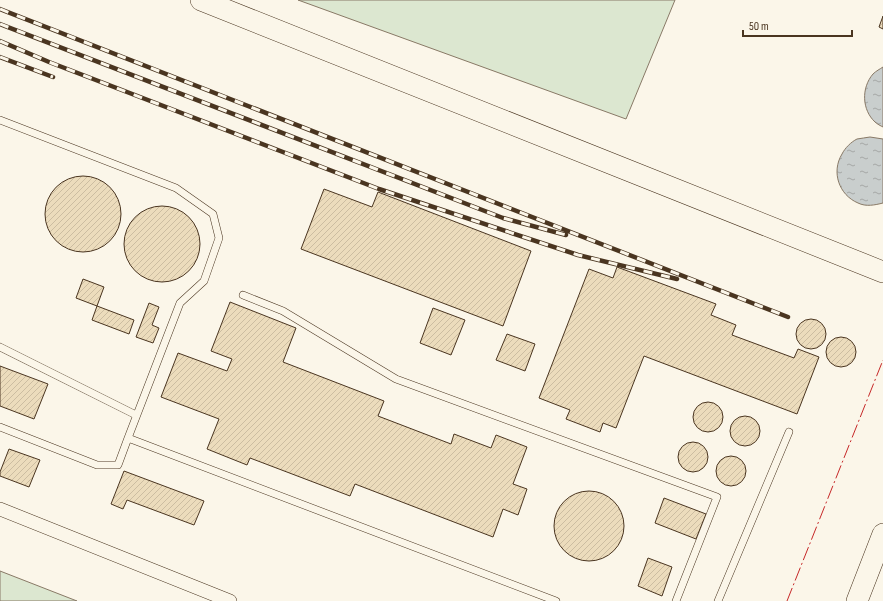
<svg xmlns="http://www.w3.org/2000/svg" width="883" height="601" viewBox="0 0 883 601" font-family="'Sofia Sans Condensed',sans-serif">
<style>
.green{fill:#dce7d0;stroke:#887966}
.water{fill:url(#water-ripples);stroke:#887966}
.building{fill:url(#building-hatch);stroke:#4a3520}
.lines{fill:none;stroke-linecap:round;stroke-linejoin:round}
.service-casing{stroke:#4a3520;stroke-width:8}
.minor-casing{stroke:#4a3520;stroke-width:14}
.primary-casing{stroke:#4a3520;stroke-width:22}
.service{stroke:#fbf6e9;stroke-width:7}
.minor{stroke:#fbf6e9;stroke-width:13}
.primary{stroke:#fbf6e9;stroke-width:21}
.rail-casing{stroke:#4a3520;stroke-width:4.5}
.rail{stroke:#fbf6e9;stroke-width:3;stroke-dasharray:9;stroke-linecap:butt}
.power{stroke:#c62828;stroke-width:1;stroke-dasharray:14 3 2 3;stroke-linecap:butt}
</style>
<defs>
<pattern id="water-ripples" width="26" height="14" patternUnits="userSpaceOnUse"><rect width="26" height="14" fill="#c9cecd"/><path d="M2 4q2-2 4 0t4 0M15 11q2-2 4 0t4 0" fill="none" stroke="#a5a8a6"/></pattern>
<pattern id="building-hatch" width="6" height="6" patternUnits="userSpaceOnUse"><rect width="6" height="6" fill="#ecdcbc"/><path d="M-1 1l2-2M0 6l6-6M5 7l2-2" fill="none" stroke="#ccbda1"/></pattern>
</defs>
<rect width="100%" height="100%" fill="#fbf6e9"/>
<path class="green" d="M298 0H675L626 119Z
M0 571 77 601H0Z"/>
<path class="water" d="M883 67V127C881 126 877 124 875 122 862 110 861 88 873 74 876 71 880 69 883 67Z
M870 137 883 139V203C875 205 866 207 858 203 839 195 831 172 842 154 845 148 851 142 857 139 861 138 866 138 870 137Z"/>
<path class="building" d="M883 16V29L879 27Z
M45 214a38 38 0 1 1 76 0a38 38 0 1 1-76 0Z
M324 189 372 207 378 192 531 251 503 326 301 249Z
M124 244a38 38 0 1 1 76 0a38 38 0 1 1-76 0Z
M617 267 716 304 711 315 736 325 732 335 794 358 798 349 819 357 797 414 644 356 616 428 603 423 600 432 566 419 570 410 539 398 589 269 613 278Z
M83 279 104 287 97 306 76 298Z
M230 302 296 328 283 362 384 401 378 416 451 444 454 434 491 448 496 435 527 447 513 484 527 489 518 515 503 509 493 537 355 484 350 496 250 458 247 465 207 449 219 419 161 397 178 353 227 371 232 359 211 351Z
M149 303 159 307 152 325 159 328 153 343 136 337Z
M97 306 134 320 129 334 92 320Z
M433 308 465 320 451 355 420 343Z
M796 334a15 15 0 1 1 30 0a15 15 0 1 1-30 0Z
M507 334 535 344 525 371 496 360Z
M826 352a15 15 0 1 1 30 0a15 15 0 1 1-30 0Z
M0 366 48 384 34 419 0 406Z
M693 417a15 15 0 1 1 30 0a15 15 0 1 1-30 0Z
M730 431a15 15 0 1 1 30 0a15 15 0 1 1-30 0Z
M678 457a15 15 0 1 1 30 0a15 15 0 1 1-30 0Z
M9 449 40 460 29 487 0 476V472Z
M716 471a15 15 0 1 1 30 0a15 15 0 1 1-30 0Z
M124 471 204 501 194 525 127 500 123 509 111 504Z
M554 526a35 35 0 1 1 70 0a35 35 0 1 1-70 0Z
M664 498 706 514 696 539 655 523Z
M648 558 672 567 662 596 638 586Z"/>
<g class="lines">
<g class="service-casing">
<path id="service" d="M0 120 176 188 213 214 219 238 204 281 180 303 128 438 556 601
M243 295 283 311 396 379 717 497 676 601
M0 347 136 415
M0 427 97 465H118L128 438
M718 601 789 432"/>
</g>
<g class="minor-casing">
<path id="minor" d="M0 509 230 601"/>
</g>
<g class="primary-casing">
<path id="primary" d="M201 0 883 272
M857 601 883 534"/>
</g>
<use href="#service" class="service"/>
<use href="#minor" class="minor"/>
<use href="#primary" class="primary"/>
<g class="rail-casing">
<path id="rail" d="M0 9 788 317
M0 24 503 218 566 235
M0 41 49 62 379 189 578 255 677 279
M0 57 53 77"/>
</g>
<use href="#rail" class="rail"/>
<path class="power" d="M787 601 883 360"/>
</g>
<path d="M743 30v6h109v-6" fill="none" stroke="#4a3520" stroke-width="2"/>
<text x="749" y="30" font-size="12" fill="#4a3520" stroke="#fbf6e9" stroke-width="3" paint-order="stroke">50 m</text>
</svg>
